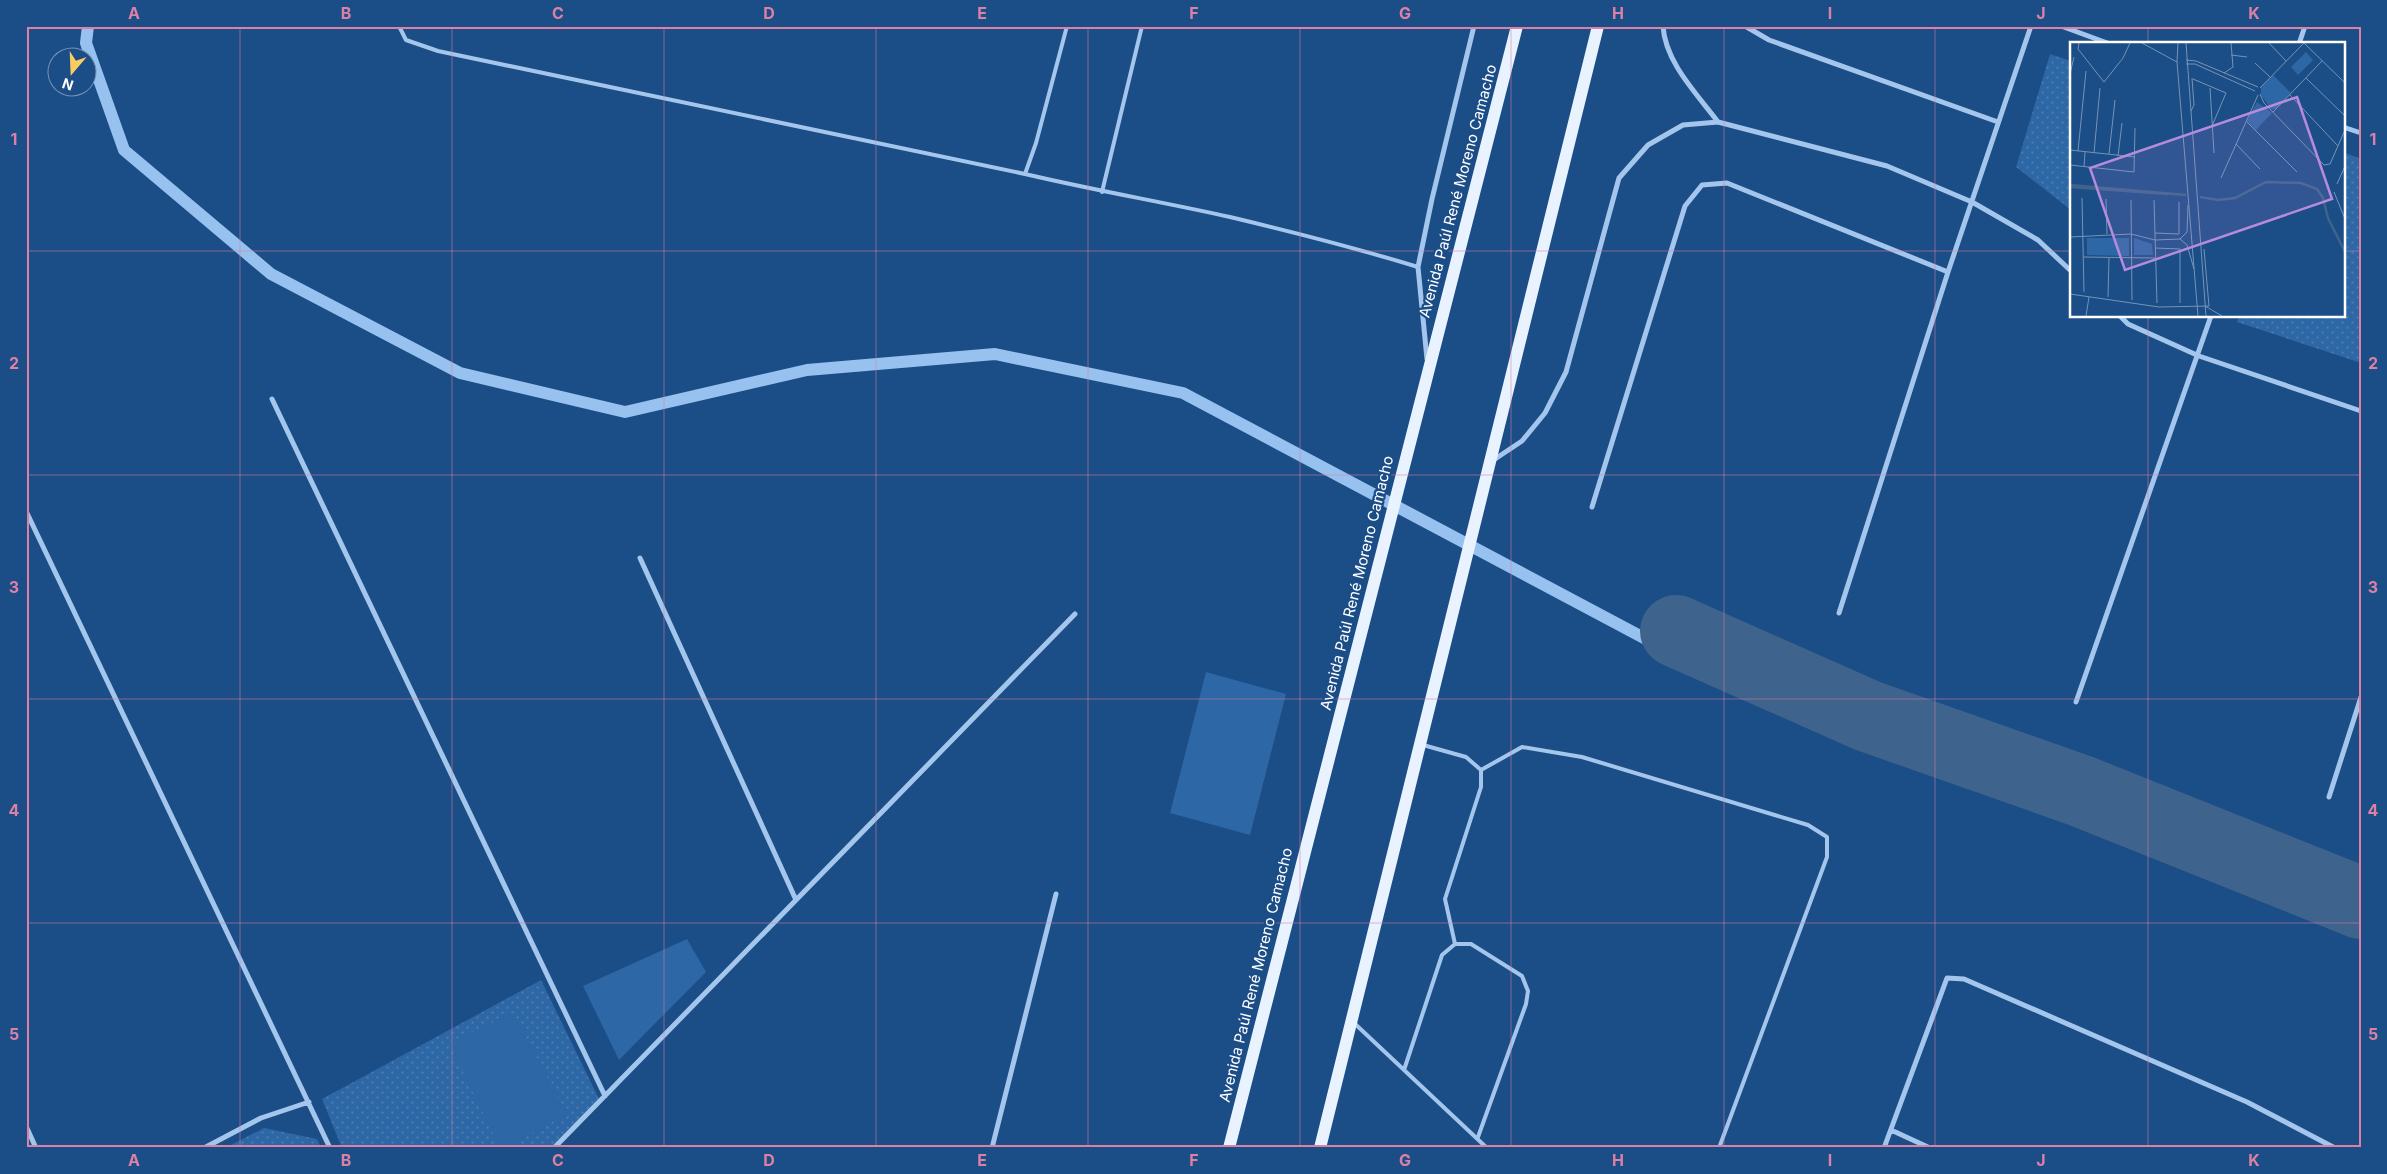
<svg xmlns="http://www.w3.org/2000/svg" width="2387" height="1174" viewBox="0 0 2387 1174" font-family="Inter,sans-serif">
<style>
.park{fill:url(#park-dots)}
.pitch{fill:#2e67a5}
.lines{fill:none;stroke-linecap:round;stroke-linejoin:round}
.stream{stroke:#97c1ee;stroke-width:12}
.river{stroke:#3e638d;stroke-width:72}
.lane{stroke:#a4c6ec;stroke-width:4}
.street{stroke:#a4c6ec;stroke-width:5}
.primary{stroke:#e9f2ff;stroke-width:12}
.grid{fill:none;stroke:#dd80a5;stroke-width:1;stroke-opacity:0.55}
.labels{text-anchor:middle;stroke-width:4.5;stroke-linejoin:round;paint-order:stroke}
.street-label{font-size:15px;fill:#fff;stroke:#1b4d87}
.inset-river{fill:none;stroke:#3e638d;stroke-width:2.5}
.inset-road{fill:none;stroke:#7694b7;stroke-width:1}
.view{fill:#b68bdc;fill-opacity:0.15;stroke:#b68bdc;stroke-width:2.5}
.inset-edge{fill:none;stroke:#fff;stroke-width:2.5}
.neatline{fill:none;stroke:#dd80a5;stroke-width:2}
.grid-label{font-size:16px;text-anchor:middle;font-weight:bold;fill:#dd80a5}
</style>
<defs>
<pattern id="park-dots" width="8" height="8" patternUnits="userSpaceOnUse" patternTransform="scale(1.25)"><rect width="8" height="8" fill="#2e67a5"/><path d="M2 2h.1M6 6h.1" fill="none" stroke="#4d7eb2" stroke-width="1.8" stroke-linecap="round"/></pattern>
</defs>
<rect width="100%" height="100%" fill="#1b4d87"/>
<path class="park" d="M2050 54 2071 61V210L2016 167Z
M2343 152 2361 159V363L2237 322 2239 316H2343Z
M541 980 600 1101 554 1148H342L322 1099Z
M264 1128 317 1139 321 1148H225Z"/>
<path class="pitch" d="M1206 672 1286 694 1250 835 1170 813Z
M687 939 706 972 619 1060 583 986Z
M513 1013 567 1114 505 1148H500L449 1043Z"/>
<g class="lines">
<path class="stream" d="M88 26 86 43 124 150 271 274 460 373 625 412 807 370 995 354 1183 393 1755 697 1924 758 2361 926"/>
<path class="river" d="M1676 631 1868 716 2081 791 2361 903"/>
<path class="lane" d="M399 26 406 40 438 51 1025 174 1036 143 1067 26
M1025 174C1093 190 1162 202 1230 217 1293 232 1356 248 1418 267
M1102 192 1142 26
M1423 745 1466 757 1481 770V787L1445 899 1455 944
M1481 770 1522 747 1582 757 1808 825 1827 837V857L1719 1148
M1353 1022 1487 1148
M1404 1070 1442 955 1455 944H1471L1522 976 1528 991 1526 1004 1478 1137"/>
<path class="street" d="M1663 26C1665 62 1697 94 1718 122
M1745 26 1769 40 1998 122
M2061 26 2110 44
M2299 44 2305 26
M2343 127 2361 133
M2120 316 2128 324 2199 356 2361 411
M1427 359 1418 267 1432 199 1474 26
M272 399 605 1096
M1492 461 1522 441 1545 413 1566 372 1619 178 1648 145 1683 125 1718 122 1887 166 1972 202 2038 240 2071 271
M1592 507 1685 206 1702 185 1727 183 1948 272
M26 511 330 1148
M640 558 796 900
M1839 613 1948 272 2031 26
M2076 702 2211 316
M2329 797 2361 697
M26 1126 36 1148
M1891 1130 1930 1148
M204 1148 261 1118 309 1102
M554 1148 1075 614
M992 1148 1056 894
M1884 1148 1947 978 1964 979 2247 1102 2335 1148"/>
<path class="primary" d="M1229 1148 1517 26
M1320 1148 1598 26"/>
</g>
<path class="grid" d="M240 26V1148M452 26V1148M664 26V1148M876 26V1148M1088 26V1148M1300 26V1148M1511 26V1148M1724 26V1148M1935 26V1148M2148 26V44M26 251H2071M2343 251H2361M2148 316V1148M26 475H2361M26 699H2361M26 923H2361"/>
<g class="labels">
<g class="street-label">
<text transform="translate(1458 191) rotate(-75)" y="5">Avenida Paúl René Moreno Camacho</text>
<text transform="translate(1357 583) rotate(-76)" y="5">Avenida Paúl René Moreno Camacho</text>
<text transform="translate(1256 975) rotate(-76)" y="5">Avenida Paúl René Moreno Camacho</text>
</g>
</g>
<g transform="translate(2070 42)">
<rect width="275" height="275" fill="#1b4d87"/>
<path d="M203 33 221 51 206 67H201L191 53V46ZM187 60 202 71 186 88 177 79ZM17 196H59V214L17 213ZM64 196 82 202 83 213H64Z" fill="#2e67a5"/>
<path d="M236 10 243 18 228 33 221 25ZM21 199H41V208L21 207Z" fill="#2e67a5"/>
<path class="inset-river" d="M0 143 116 153M0 145 98 152M130 155 148 158 165 156 196 140 231 141 247 147 253 156 258 176 275 210"/>
<path class="inset-road" d="M9 1 8 7 34 40 53 16 60 1M72 1 107 20M108 1 107 20 128 274M116 1 136 274M199 1 216 19M234 1 275 41M161 13 177 15M116 18 126 19 188 45M185 21 200 35M116 22H125L185 49M154 31 163 25 161 1M0 32 4 15M236 36 275 74M123 37 156 51 142 84M140 46 144 111M190 46 234 1M190 52 194 61 254 123 260 122 275 88M220 53 268 104M121 69 124 63 122 36M203 70 252 19M177 80 227 130M166 102 190 127M0 108 65 115M8 109 16 29M24 111 30 46M39 112 45 58M48 114 52 81M0 123 64 130 65 86M14 125 15 110M151 136 188 53M267 142 275 124M264 150 275 177M12 156 14 250M36 157 37 192M61 158 62 258M84 158 87 261M85 191 109 192V160M0 195 61 192 85 198 110 197 117 190 118 163M110 197 117 203 124 227M85 206 110 207V261M14 215 85 216M0 252 89 265 139 264 134 207M38 255 39 216M135 264 152 274M16 274 19 255"/>
<path class="view" d="M227 55 262 157 55 228 20 126Z"/>
<rect width="275" height="275" class="inset-edge"/>
</g>
<rect width="2387" height="1174" fill="none" stroke="#1b4d87" stroke-width="55"/>
<g transform="translate(72 72) rotate(199)"><circle r="24" fill="#1b4d87" stroke="#7694b7"/>
<path d="M0-4L9 19L0 12L-9 19Z" fill="#fdcc61"/>
<text y="-8" font-size="14" font-weight="bold" text-anchor="middle" fill="#ffffff">N</text>
</g>
<rect x="28" y="28" width="2332" height="1118" class="neatline"/>
<g class="grid-label">
<text x="134" y="19">A</text>
<text x="346" y="19">B</text>
<text x="558" y="19">C</text>
<text x="769" y="19">D</text>
<text x="982" y="19">E</text>
<text x="1194" y="19">F</text>
<text x="1405" y="19">G</text>
<text x="1618" y="19">H</text>
<text x="1830" y="19">I</text>
<text x="2041" y="19">J</text>
<text x="2254" y="19">K</text>
<text x="14" y="145">1</text>
<text x="2373" y="145">1</text>
<text x="14" y="369">2</text>
<text x="2373" y="369">2</text>
<text x="14" y="593">3</text>
<text x="2373" y="593">3</text>
<text x="14" y="816">4</text>
<text x="2373" y="816">4</text>
<text x="14" y="1040">5</text>
<text x="2373" y="1040">5</text>
<text x="134" y="1166">A</text>
<text x="346" y="1166">B</text>
<text x="558" y="1166">C</text>
<text x="769" y="1166">D</text>
<text x="982" y="1166">E</text>
<text x="1194" y="1166">F</text>
<text x="1405" y="1166">G</text>
<text x="1618" y="1166">H</text>
<text x="1830" y="1166">I</text>
<text x="2041" y="1166">J</text>
<text x="2254" y="1166">K</text>
</g>
</svg>
